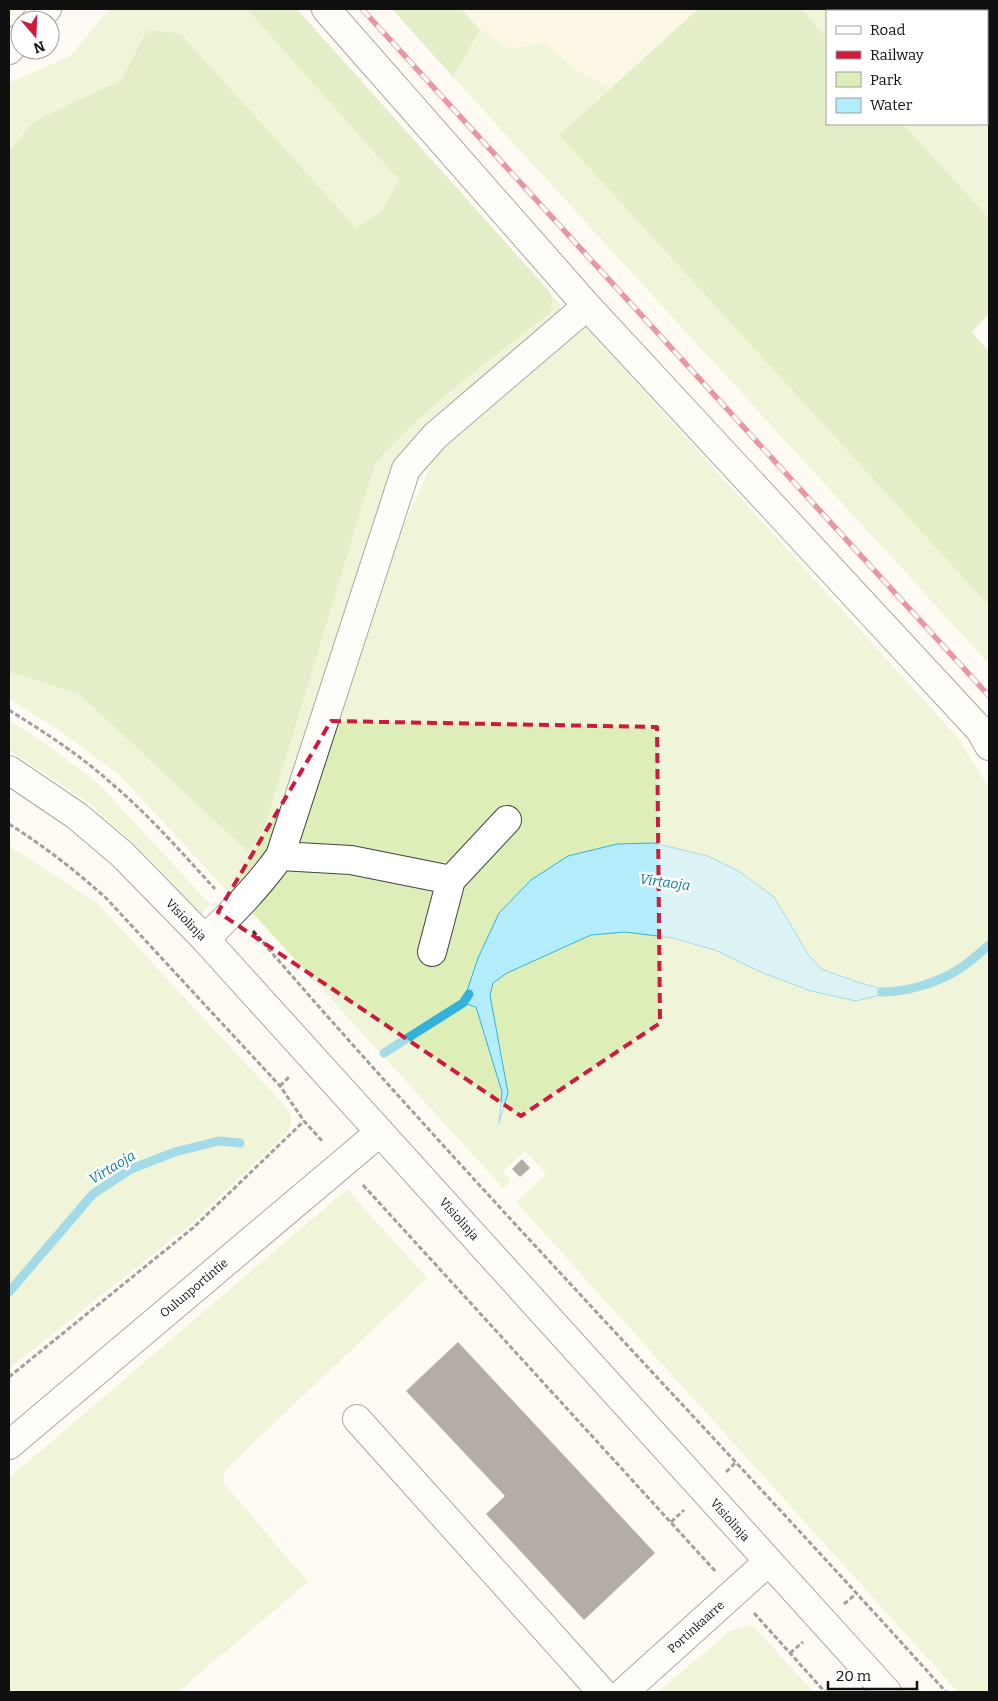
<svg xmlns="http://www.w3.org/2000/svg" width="998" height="1701" viewBox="0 0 998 1701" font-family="Bitter,serif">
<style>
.farmland{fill:#f8efd0}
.green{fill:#ddeeb9}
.forest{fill:#c3e096}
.water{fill:#b3ecfb;stroke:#33b1d9}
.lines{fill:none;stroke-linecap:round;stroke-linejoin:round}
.stream{stroke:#33b1d9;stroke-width:9}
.building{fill:#5a4f4b}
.minor-casing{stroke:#434343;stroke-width:30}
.path{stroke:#323232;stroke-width:3;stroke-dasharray:5 2.5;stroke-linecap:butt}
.minor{stroke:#fff;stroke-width:28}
.rail-casing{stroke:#ce1a3e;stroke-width:5.5}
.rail{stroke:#fff;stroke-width:4;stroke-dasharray:11;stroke-linecap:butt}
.marked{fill:none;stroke:#ce1a3e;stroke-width:4;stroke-dasharray:10 6;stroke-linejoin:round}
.labels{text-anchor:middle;stroke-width:5;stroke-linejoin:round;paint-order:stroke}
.street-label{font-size:12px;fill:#101010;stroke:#fff}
.water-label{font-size:14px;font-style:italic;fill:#0c7ba7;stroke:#fff}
</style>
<rect width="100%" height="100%" fill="#fffbf4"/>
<path class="farmland" d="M461 9H698L610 88 577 71 545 43 511 50 480 30Z"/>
<path class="green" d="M110 9H247L400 180 381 212 356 229 180 33 147 30 121 80 34 121 9 152V83L70 56Z
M801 9H886L888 11H827V38Z
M480 30 511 49 545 43 577 71 610 88 559 135 989 606V664L453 77Z
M987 120 989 122V218L903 124H987Z
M549 291 561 306 554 320 401 464 276 846 232 896 119 775 59 730 9 699V672L79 694 249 853 265 827 375 464C425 406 489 361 549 314L553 302Z
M585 326 958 738 989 788V1692H958L516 1202 546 1174 525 1151 503 1172 511 1181 503 1188 250 910 283 871 298 868 354 869 426 885 435 895V917L417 953 437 959 459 887 477 864 521 825 506 804 450 861 433 865 298 841 395 544 441 443 561 336Z
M9 720 43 742 99 784 210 904 202 914 135 845 89 803 9 750Z
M9 846 97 903 285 1106C293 1119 294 1121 286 1134L191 1224 9 1369Z
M347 1189 427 1278 225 1470 223 1482 308 1582 178 1692H9V1478Z
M752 1625 814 1692H658L730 1631Z"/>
<path class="forest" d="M247 9H297L549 291 553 302 549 314C489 361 425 406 375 464L265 827 249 853 79 694 9 672V152L34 121 121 80 147 30 180 33 356 228 381 212 399 180Z
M392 9H461L480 30 453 77Z
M698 9H801L827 38V124H903L989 218V314L972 332 989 352V606L559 135Z
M886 9H989V122L987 120V11H888Z"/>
<path class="water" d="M654 843 707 856 737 870 774 897 808 954 821 969 857 982 893 992 856 1001 811 991 763 973 715 950 673 938 625 932 591 935 507 973 493 983 490 995 508 1093 499 1123 502 1092 476 1007 463 1003 478 958 499 913 531 880 568 856 617 844Z"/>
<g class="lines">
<path class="stream" d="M882 992C906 992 938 983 959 969 970 962 980 953 989 945
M384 1053 463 1003 469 994
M9 1292 93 1194 131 1169 175 1152 219 1141 240 1143"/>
</g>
<path class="building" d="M522 1159 530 1168 520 1177 512 1169Z
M458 1342 655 1553 584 1620 486 1514 505 1496 406 1391Z"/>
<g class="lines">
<g class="minor-casing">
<path id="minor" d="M326 9 587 306 980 730 989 746
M36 20 47 9
M9 50 20 38
M9 770 77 816 123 855 205 939 887 1692
M280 856 351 860 451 880
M205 939C232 913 258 887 280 856L406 469 435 436 587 306
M432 952 451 880 507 820
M357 1419 602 1692
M9 1445 380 1132
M624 1692 768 1562"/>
</g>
<path class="path" d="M9 710C44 732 80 755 111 783 149 815 182 853 215 889
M9 824C44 846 76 871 107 899L280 1086 304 1121 323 1142
M253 931C477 1191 717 1437 946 1692
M280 1086 290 1076
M363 1185 716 1572
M9 1377 194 1227 304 1121
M726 1472 736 1462
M671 1522 684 1510
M844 1604 857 1593
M754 1613 825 1692
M790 1653 803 1642"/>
<use href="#minor" class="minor"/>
<g class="rail-casing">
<path id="rail" d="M362 9 989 696"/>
</g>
<use href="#rail" class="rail"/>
</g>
<path d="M0 0H998V1701H0ZM331 721 657 727 660 1023 521 1116 218 912Z" fill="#fffbf4" fill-opacity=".55" fill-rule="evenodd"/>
<path class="marked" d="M331 721 657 727 660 1023 521 1116 218 912Z"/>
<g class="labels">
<g class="street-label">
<text transform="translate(186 920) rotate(46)" y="4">Visiolinja</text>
<text transform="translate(459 1219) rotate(48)" y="4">Visiolinja</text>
<text transform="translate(194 1288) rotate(-40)" y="4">Oulunportintie</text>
<text transform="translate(730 1520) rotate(48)" y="4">Visiolinja</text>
<text transform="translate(696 1627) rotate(-42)" y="4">Portinkaarre</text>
</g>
<g class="water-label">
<text transform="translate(665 882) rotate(8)" y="5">Virtaoja</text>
<text transform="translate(112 1167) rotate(-31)" y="5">Virtaoja</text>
</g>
</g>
<rect width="998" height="1701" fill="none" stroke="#101010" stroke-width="20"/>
<rect x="826" y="10" width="162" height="115" fill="#ffffff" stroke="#9f9f9f"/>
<rect x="836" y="26" width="25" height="8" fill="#ffffff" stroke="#9f9f9f"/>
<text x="870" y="35" font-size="15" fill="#101010">Road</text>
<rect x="836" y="51" width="25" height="8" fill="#ce1a3e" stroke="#9f9f9f"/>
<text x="870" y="60" font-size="15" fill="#101010">Railway</text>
<rect x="836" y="72" width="25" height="15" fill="#ddeeb9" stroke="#9f9f9f"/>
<text x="870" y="85" font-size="15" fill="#101010">Park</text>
<rect x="836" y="98" width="25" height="15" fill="#b3ecfb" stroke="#9f9f9f"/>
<text x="870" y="110" font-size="15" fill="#101010">Water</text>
<g transform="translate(35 35) rotate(161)"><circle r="24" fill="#ffffff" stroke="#9f9f9f"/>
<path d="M0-4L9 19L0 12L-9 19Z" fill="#ce1a3e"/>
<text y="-8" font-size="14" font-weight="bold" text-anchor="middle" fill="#101010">N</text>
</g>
<path d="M828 1681v8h89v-8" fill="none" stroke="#101010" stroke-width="2.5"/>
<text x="836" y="1681" font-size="15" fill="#101010" stroke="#ffffff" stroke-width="4" paint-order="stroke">20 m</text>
</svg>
